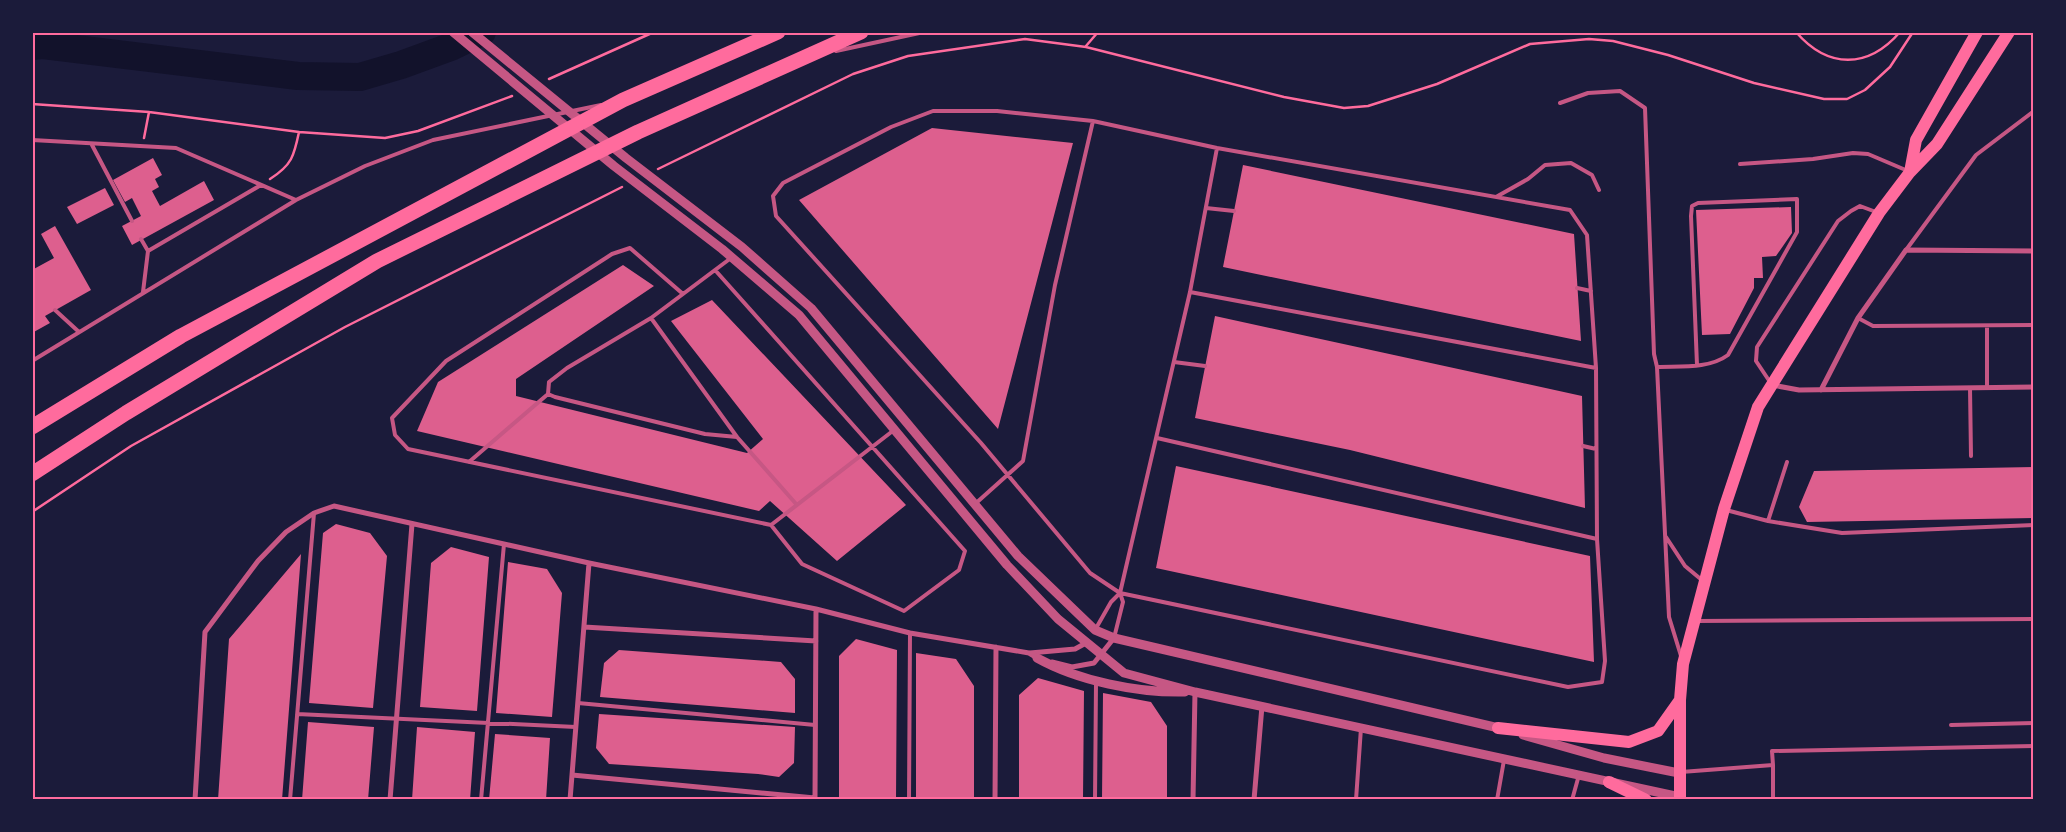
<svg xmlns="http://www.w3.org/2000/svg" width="2066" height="832" viewBox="0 0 2066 832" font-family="'Asap Condensed',sans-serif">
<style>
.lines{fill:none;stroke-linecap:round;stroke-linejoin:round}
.river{stroke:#12122b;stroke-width:28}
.building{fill:#dd5f8e}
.path{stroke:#ff6b9d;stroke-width:2.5}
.service{stroke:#c65784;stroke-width:4}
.minor{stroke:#c65784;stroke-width:5}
.tertiary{stroke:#c65784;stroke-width:9}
.primary{stroke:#ff6b9d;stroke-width:12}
.motorway{stroke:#ff6b9d;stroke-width:15}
.neatline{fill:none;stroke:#ff6b9d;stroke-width:2}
</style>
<rect width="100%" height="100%" fill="#1b1b3a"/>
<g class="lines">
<path class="river" d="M32 46 43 45 298 76 360 77 401 65 453 46 482 32"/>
</g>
<path class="building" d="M932 128 1073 143 998 429 799 200Z
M153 158 162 175 155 179 159 187 152 191 160 206 204 181 214 200 132 245 122 226 141 216 132 198 125 202 113 180Z
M1243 165 1574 234 1581 341 1223 267Z
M105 188 114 205 77 224 67 207Z
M1791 207 1792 233 1776 256 1762 257 1763 278H1754V288L1730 334 1702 335 1696 210Z
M55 226 91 290 45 316 50 323 32 333V270L54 258 41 234Z
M623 265 654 286 516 379V396L747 453 763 439 671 321 712 300 906 505 837 561 770 501 759 511 417 431 438 382Z
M1215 316 1582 396 1585 508 1350 450 1195 418Z
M1176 466 1590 556 1594 662 1156 568Z
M2034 467V518L1807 522 1799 507 1814 471Z
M336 524 370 533 387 556 373 708 309 703 323 533Z
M451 547 489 557 477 711 420 707 431 563Z
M301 554 282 800H218L229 639Z
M508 562 547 569 562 593 552 717 496 713Z
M856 639 897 650 896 800H839V656Z
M619 650 781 662 795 679V713L600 697 604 663Z
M916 653 956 659 974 686V800H916Z
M1038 678 1084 691 1083 800H1019V695Z
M1103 693 1151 702 1167 726V800H1102Z
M599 714 795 727 794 763 779 777 758 774 609 764 596 748Z
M308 722 374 727 368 800H302Z
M417 727 475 732 470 800H412Z
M495 734 550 738 546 800H489Z"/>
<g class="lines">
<path class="path" d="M1796 32C1828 69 1868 69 1900 32
M1086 46 1098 32
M549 79 654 32
M32 104 149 112 299 132 385 138 418 131 512 96
M144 138 149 112
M658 169 853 74 908 56 1025 39 1086 47 1284 97 1344 108 1368 106 1437 84 1530 44 1589 39 1613 41 1668 55 1754 83 1824 99H1847L1865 90 1890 67 1913 32
M270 179C292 165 294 156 299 132
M32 512 131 446 345 327 622 187"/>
<path class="service" d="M836 51 924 32
M2034 74V76
M1560 103 1588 93 1620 91 1645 108 1654 354 1657 367 1669 617 1681 656
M933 111H997L1093 121 1217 148 1570 210 1587 235 1596 368 1597 539 1605 661 1602 682 1568 687 1120 593 1090 573 981 443 776 216 773 196 783 183 891 127Z
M32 140 176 148 296 200
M92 145 132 221
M1740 164 1813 159 1853 153 1868 154 1908 171
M1496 197 1528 179 1545 165 1571 163 1592 175 1599 190
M1206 208 1234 211
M141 239 148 251
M1906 250 1976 155 2034 111
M1577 288 1591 291
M143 292 148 251 261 185
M1190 292 1596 368
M683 294 630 248 612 254 446 361 392 418 395 435 408 449 771 525 802 564 904 611 959 570 965 551 715 270
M55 310 79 332
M651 318 731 258
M1858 318 1873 326 2034 325
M1987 326V387
M32 361 296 200 365 166 433 140 601 105
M1174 362 1205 366
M1657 367C1681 366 1709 369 1728 355L1797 232V199L1698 203 1692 206 1691 216 1697 365
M1770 382 1756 361 1757 347 1838 221 1851 211 1860 206 1876 212
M1970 388 1971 456
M737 437 705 434 555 397 548 394 549 382 567 368 651 318 737 437 797 505
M1157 438 1597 539
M1583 446 1596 449
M469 462 548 394
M975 504 1023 461 1055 285 1093 121
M1726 510 1768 521 1787 462
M1768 521 1842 533 2034 525
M771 525 894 430
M1666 537 1685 566 1703 581
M1696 621 2034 619
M1095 630 1111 602 1120 593
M1114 638 1123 602 1120 593 1190 292 1217 148
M578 703 815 725
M297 714 576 727
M1951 725 2034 723
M1773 765 1772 751 2034 746
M1681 772 1773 765V800
M290 800 314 513
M481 800 504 544
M909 800 910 633
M1095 800 1096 683
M1356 800 1361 728
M1497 800 1504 760
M1572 800 1579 775"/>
<path class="minor" d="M1772 385 1799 390 2034 387
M1821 390 1858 318 1906 250 2034 251
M584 627 816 641
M1030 653 1075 649 1086 643
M1052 662 1072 667 1094 663 1114 638
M572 775 815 798
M815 799 816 609
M195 800 205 632 258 561 286 532 314 513 334 506 589 563 816 609 910 633 1029 653 1039 659
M390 800 412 524
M570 800 589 563
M995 800 996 647
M1193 800 1195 692
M1254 800 1262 706"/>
<path class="tertiary" d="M453 32 614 166 722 249 799 315 1007 565 1058 619 1124 673 1195 692 1680 797
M472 32 626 158 742 247 811 308 1018 556 1095 630 1114 638 1503 729
M1037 658C1078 681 1138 693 1185 692
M1523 735 1604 758 1679 773"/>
<path class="primary" d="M1910 172 1916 140 1977 32
M1498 728 1629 742 1658 731 1680 700
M1609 782 1646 800
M1680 800V700L1683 664 1724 509 1758 407 1879 213 1910 172 1937 144 2009 32"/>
<path class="motorway" d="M32 427 181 336 623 100 778 32
M32 474 126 413 377 261 638 132 861 32"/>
</g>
<rect width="2066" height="832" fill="none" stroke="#1b1b3a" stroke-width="68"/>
<rect x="34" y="34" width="1998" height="764" class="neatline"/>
</svg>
